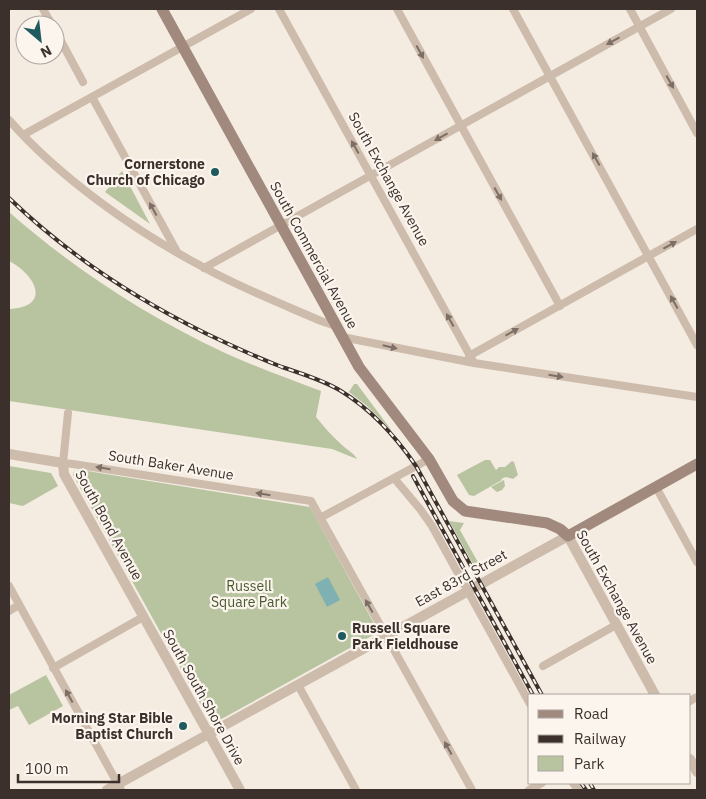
<svg xmlns="http://www.w3.org/2000/svg" width="706" height="799" viewBox="0 0 706 799" font-family="'IBM Plex Sans',sans-serif">
<style>
.green{fill:#b8c4a0}
.water{fill:#7fb0b2}
.lines{fill:none;stroke-linecap:round;stroke-linejoin:round}
.minor{stroke:#cdbbac;stroke-width:8}
.tertiary{stroke:#cdbbac;stroke-width:10}
.secondary{stroke:#a18a7d;stroke-width:11}
.rail-casing{stroke:#3b302b;stroke-width:4}
.rail{stroke:#fbf5ee;stroke-width:2;stroke-dasharray:5.5;stroke-linecap:butt}
.oneway{fill:#7d6f65}
.poi-dot{fill:#1f5a5e;stroke:#fbf5ee;stroke-width:2}
.labels{text-anchor:middle;stroke-width:4.5;stroke-linejoin:round;paint-order:stroke}
.poi-label{font-size:14px;font-weight:bold;fill:#3b302b;stroke:#fbf5ee;text-anchor:end}
.street-label{font-size:14px;fill:#3b302b;stroke:#fbf5ee}
.park-label{font-size:14px;fill:#4a5a2e;stroke:#fbf5ee}
</style>
<rect width="100%" height="100%" fill="#f4ebe1"/>
<path class="green" d="M122 171 150 224 105 192Z
M9 212C74 269 146 316 225 353 256 367 289 379 321 391L316 417C324 427 332 436 342 445 347 450 354 453 357 459L332 449 9 401V309C53 307 35 274 9 261Z
M354 384H357L392 431 367 406 349 392Z
M485 460H490L496 470 499 467H505L512 461 514 462 518 475 513 479 506 477 501 479 502 480 474 496 469 495 457 475Z
M9 466 51 473 58 486 23 506 9 503Z
M81 470 310 507 377 629V633L216 722 211 723 73 475 74 472Z
M504 480 505 486 502 490 497 492 491 487Z
M449 521 464 523 460 530 480 566 486 569 478 573Z
M46 675 63 706 29 725 18 706 9 710V695Z"/>
<path class="water" d="M328 577 340 600 327 607 315 584Z"/>
<g class="lines">
<path class="minor" d="M43 9 52 25
M279 9 474 363
M397 9 560 306
M513 9 697 345
M630 9 697 133
M55 30 83 82
M92 97 176 250
M9 120C60 178 135 231 203 267 241 288 282 304 321 321L336 326
M23 135 251 9
M204 268 671 9
M342 337 474 363 697 397
M469 356 697 229
M68 413 63 463 73 464 311 501 472 790
M394 478 420 509 432 526 530 704
M656 487 697 562
M320 518 429 459
M9 586 121 790
M9 611 19 605
M543 666 616 625
M53 668 143 617
M298 685 356 790
M690 701 697 697
M573 783 578 790
M529 790 542 783"/>
<path class="tertiary" d="M9 454 63 463 64 474 240 790
M690 759 697 772
M107 790 568 536 655 695"/>
<path class="secondary" d="M162 9 359 367 429 459 453 501 465 511 547 523 560 529 568 536 697 464"/>
<g class="rail-casing">
<path id="rail" d="M9 198C66 253 134 298 205 333 230 345 256 357 282 367 302 374 323 380 341 391 372 410 396 437 416 466L542 695
M413 476 533 695
M581 783 586 790
M590 783 594 790"/>
</g>
<use href="#rail" class="rail"/>
</g>
<defs><path id="oneway-solid" d="M-6-.8H1V-3.2L6.5 0L1 3.2V.8H-6Z" transform="scale(1.25)"/></defs>
<g class="oneway">
<use href="#oneway-solid" transform="translate(613 41) rotate(151)"/>
<use href="#oneway-solid" transform="translate(420 52) rotate(61)"/>
<use href="#oneway-solid" transform="translate(670 82) rotate(61)"/>
<use href="#oneway-solid" transform="translate(441 137) rotate(151)"/>
<use href="#oneway-solid" transform="translate(355 147) rotate(-119)"/>
<use href="#oneway-solid" transform="translate(596 159) rotate(-119)"/>
<use href="#oneway-solid" transform="translate(498 194) rotate(61)"/>
<use href="#oneway-solid" transform="translate(153 209) rotate(-119)"/>
<use href="#oneway-solid" transform="translate(670 245) rotate(-29)"/>
<use href="#oneway-solid" transform="translate(674 302) rotate(-119)"/>
<use href="#oneway-solid" transform="translate(450 320) rotate(-119)"/>
<use href="#oneway-solid" transform="translate(512 332) rotate(-29)"/>
<use href="#oneway-solid" transform="translate(390 347) rotate(13)"/>
<use href="#oneway-solid" transform="translate(556 376) rotate(9)"/>
<use href="#oneway-solid" transform="translate(103 468) rotate(-171)"/>
<use href="#oneway-solid" transform="translate(263 494) rotate(-171)"/>
<use href="#oneway-solid" transform="translate(369 606) rotate(-119)"/>
<use href="#oneway-solid" transform="translate(69 696) rotate(-119)"/>
<use href="#oneway-solid" transform="translate(448 748) rotate(-119)"/>
</g>
<g class="poi-dot">
<circle cx="215" cy="172" r="5"/>
<circle cx="342" cy="636" r="5"/>
<circle cx="183" cy="726" r="5"/>
</g>
<g class="labels">
<g class="poi-label">
<text x="205" y="169">Cornerstone<tspan x="205" dy="16">Church of Chicago</tspan></text>
<text x="352" y="633" text-anchor="start">Russell Square<tspan x="352" dy="16">Park Fieldhouse</tspan></text>
<text x="173" y="723">Morning Star Bible<tspan x="173" dy="16">Baptist Church</tspan></text>
</g>
<g class="street-label">
<text transform="translate(389 179) rotate(61)" y="5">South Exchange Avenue</text>
<text transform="translate(314 255) rotate(61)" y="5">South Commercial Avenue</text>
<text transform="translate(171 465) rotate(9)" y="5">South Baker Avenue</text>
<text transform="translate(109 525) rotate(61)" y="5">South Bond Avenue</text>
<text transform="translate(461 578) rotate(-29)" y="5">East 83rd Street</text>
<text transform="translate(617 597) rotate(61)" y="5">South Exchange Avenue</text>
<text transform="translate(204 697) rotate(61)" y="5">South South Shore Drive</text>
</g>
<g class="park-label">
<text x="249" y="591">Russell<tspan x="249" dy="16">Square Park</tspan></text>
</g>
</g>
<rect width="706" height="799" fill="none" stroke="#3b302b" stroke-width="20"/>
<rect x="528" y="694" width="162" height="90" fill="#fbf5ee" stroke="#aea6a0"/>
<rect x="538" y="710" width="25" height="8" fill="#a18a7d" stroke="#aea6a0"/>
<text x="574" y="719" font-size="15" fill="#3b302b">Road</text>
<rect x="538" y="735" width="25" height="8" fill="#3b302b" stroke="#aea6a0"/>
<text x="574" y="744" font-size="15" fill="#3b302b">Railway</text>
<rect x="538" y="756" width="25" height="15" fill="#b8c4a0" stroke="#aea6a0"/>
<text x="574" y="769" font-size="15" fill="#3b302b">Park</text>
<g transform="translate(40 40) rotate(152)"><circle r="24" fill="#fbf5ee" stroke="#aea6a0"/>
<path d="M0-4L9 19L0 12L-9 19Z" fill="#1f5a5e"/>
<text y="-8" font-size="14" font-weight="bold" text-anchor="middle" fill="#3b302b">N</text>
</g>
<path d="M18 774v8h101v-8" fill="none" stroke="#3b302b" stroke-width="2.5"/>
<text x="25" y="774" font-size="15" fill="#3b302b" stroke="#fbf5ee" stroke-width="4" paint-order="stroke">100 m</text>
</svg>
